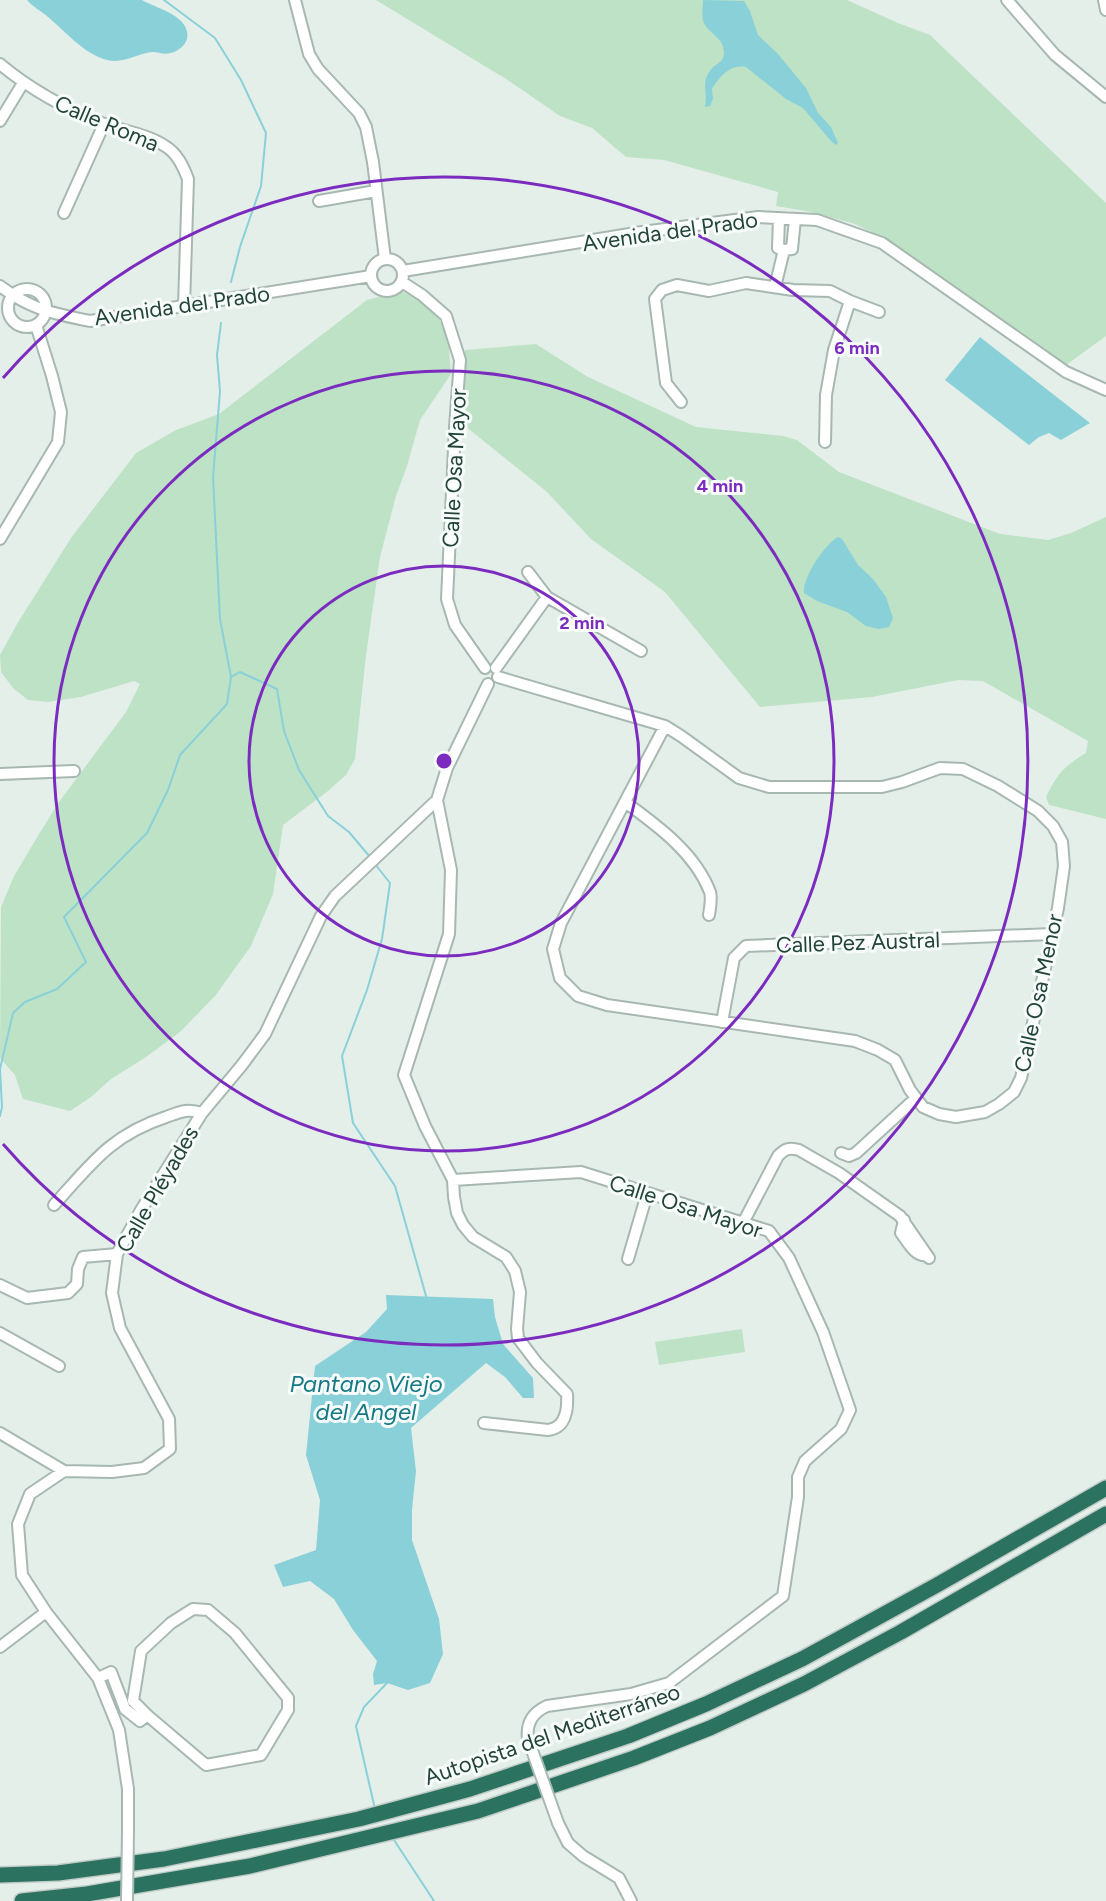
<svg xmlns="http://www.w3.org/2000/svg" width="1106" height="1901" viewBox="0 0 1106 1901" font-family="Figtree,sans-serif">
<style>
.green{fill:#bde2c5}
.water{fill:#8ad0d8}
.lines{fill:none;stroke-linecap:round;stroke-linejoin:round}
.stream{stroke:#8ad0d8;stroke-width:2}
.minor-casing{stroke:#a7b8b1;stroke-width:14}
.highway-casing{stroke:#c1cbc8;stroke-width:18}
.minor{stroke:#fff;stroke-width:10}
.highway{stroke:#2b7360;stroke-width:15}
.minor-bridge-casing{stroke:#a7b8b1;stroke-width:14;stroke-linecap:butt}
.minor-bridge{stroke:#fff;stroke-width:10}
.ring{fill:none;stroke:#7b2cbf;stroke-width:3}
.labels{text-anchor:middle;stroke-width:6;stroke-linejoin:round;paint-order:stroke}
.street-label{font-size:22px;fill:#224439;stroke:#f7fbf9}
.water-label{font-size:24px;font-style:italic;fill:#167986;stroke:#f7fbf9}
.centre{fill:#7b2cbf;stroke:#f7fbf9;stroke-width:3}
.ring-label{font-size:18px;text-anchor:middle;font-weight:bold;fill:#7b2cbf;stroke:#f7fbf9;stroke-width:6;stroke-linejoin:round;paint-order:stroke}
</style>
<rect width="100%" height="100%" fill="#e5efea"/>
<path class="green" d="M376 0H847L898 23 930 35 1106 203V336L1066 365 892 242 855 224 812 212 776 206 778 192 664 160 626 157 592 128 560 116 506 79Z
M401 291 416 297 437 315 448 338 451 374 420 420 407 466 396 496 380 557 366 655 355 759 346 775 328 791 283 825 273 894 251 946 215 996 180 1032 146 1057 111 1079 91 1097 70 1111 23 1099 15 1075 0 1058 1 907 14 876 36 839 59 802 126 712 140 684 134 681 81 697 48 702 28 700 13 688 1 672 0 655 17 624 71 538 136 453 176 430 219 414 367 300Z
M536 344 588 377 696 427 783 436 797 440 839 472 1000 534 1048 540 1071 533 1106 517V819L1049 805 1046 797C1058 773 1063 767 1086 753L1088 741 983 681 958 680 872 697 760 707 665 592 591 539 547 492 465 426V350Z
M742 1329 745 1352 659 1365 655 1342Z"/>
<path class="water" d="M27 0H142C155 8 192 16 187 39 185 46 177 52 170 53 164 55 158 52 152 52 136 54 124 64 107 60 84 54 66 32 48 17 41 11 33 7 27 0Z
M703 0 744 1 750 11 758 35 778 54 806 88 818 113 831 127 838 143 836 145 831 141 803 108 786 99 746 67C729 64 720 77 712 89L713 99 710 106 705 107C708 93 701 83 710 71 714 64 724 63 724 53 724 37 709 34 704 23 701 16 703 7 703 0Z
M980 337 1090 423 1061 440 1049 433 1039 437 1029 445 945 380Z
M838 537 842 539 858 565 873 579 886 597 893 618 889 627 879 629 866 626 847 612 817 601 804 593C802 578 825 544 838 537Z
M386 1295 493 1299 495 1317 503 1344 533 1378 534 1398H523L505 1377 486 1363 411 1428 416 1471 412 1510V1540L439 1619 443 1654 430 1683 408 1690 387 1683 374 1685 373 1674 377 1661 353 1630 334 1599 310 1581 283 1587 274 1565 316 1550 320 1500 306 1455 315 1366 366 1332 387 1309Z"/>
<g class="lines">
<path class="stream" d="M164 0 215 38 241 80 266 133 261 186 240 247 231 282
M231 677 240 672 277 689 284 731 299 770 328 816 349 832 370 857
M375 864 390 883 382 939 367 990 342 1056 353 1123 395 1186 426 1296 425 1299
M0 1116 2 1107 0 1069 13 1013 25 1002 57 989 86 962 64 917 147 833 168 790 180 755 227 704 231 677 220 619 213 477 220 391 217 355 221 323
M375 1809 356 1726 364 1707 387 1683 388 1681
M392 1837 434 1901"/>
<g class="minor-casing">
<path id="minor" d="M295 0 309 54 318 69 359 113 366 127 373 162 385 259
M1007 0 1055 55 1106 97
M1104 0 1106 10
M0 64C31 90 66 109 104 124 123 131 147 134 165 146 177 153 183 166 188 179L184 306
M0 121 23 83
M319 201 376 191
M64 213 104 124
M779 218 778 248 784 250 792 249 795 219
M371 275a16 16 0 1 1 32 0a16 16 0 1 1-32 0Z
M403 271 642 232 758 217 817 220 882 243 1066 372 1106 390
M402 282 422 295 446 316 460 360 455 427 447 599 455 625 485 668
M0 286C32 310 52 313 90 321L371 276
M775 287 784 250
M8 308a19 19 0 1 1 38 0a19 19 0 1 1-38 0Z
M681 402 666 383 655 299 662 290 677 285 709 291 746 283 793 290 830 291 850 301 879 312
M825 442 826 395 834 350 850 301
M0 539 58 442 61 412 52 376 36 325
M528 572 547 597 641 651
M496 668 547 597
M498 677 665 726 681 736 739 778 769 787H882L902 782 940 768 963 769 998 786 1038 811 1053 826 1062 842 1064 866 1058 908 1021 1078 1014 1092 999 1104 985 1112 956 1117 939 1114 923 1107 910 1090 895 1060 878 1050 855 1041 607 1005 578 996 560 978 553 949 561 923 665 726
M488 684 447 768 437 800 451 870 449 934 404 1075 425 1126 453 1180 581 1172 769 1231 789 1258 823 1332 850 1410 841 1429 805 1461 798 1477V1497L783 1596 669 1683 631 1694 547 1706C532 1713 526 1723 528 1739
M0 774 74 771
M625 802C658 826 695 853 710 892 712 898 710 908 709 915
M722 1022 734 958 746 946 1052 934
M841 1153 849 1156 856 1153 916 1098
M453 1180 454 1197 457 1213 463 1225 473 1237 506 1257 515 1271 520 1292 517 1329 518 1338 537 1363 567 1394C568 1409 566 1428 548 1430L484 1423
M54 1205C91 1164 111 1135 166 1117 180 1112 187 1108 202 1113
M904 1220 901 1233C908 1242 915 1257 927 1255
M743 1223 778 1156C785 1149 789 1147 799 1150L839 1173 900 1216 929 1258
M628 1259 647 1194
M0 1285 27 1298 68 1293 77 1284 78 1269 83 1257 117 1254
M0 1333 59 1366
M0 1433 64 1471
M0 1647 46 1612
M98 1678 111 1672 125 1709 140 1721 147 1715 206 1765 261 1755 288 1710V1698L235 1633 208 1610 193 1609 171 1623 141 1651 133 1701 147 1715
M558 1823 568 1843 583 1856 619 1878 631 1901
M128 1831V1789L119 1730 98 1678 46 1612 22 1575 18 1524 30 1494 64 1471 112 1472 144 1468 170 1449 169 1419 120 1328 112 1293 117 1254 141 1210 202 1113 242 1065 265 1034 321 916 335 896 437 800"/>
</g>
<g class="highway-casing">
<path id="highway" d="M0 1875 58 1873 164 1859 359 1819 470 1789 628 1736 706 1704 802 1659 937 1585 1106 1488
M22 1901 87 1894 250 1866 478 1811 634 1758 710 1728 804 1684 901 1632 1106 1514"/>
</g>
<use href="#minor" class="minor"/>
<use href="#highway" class="highway"/>
<g class="minor-bridge-casing">
<path id="minor-bridge" d="M528 1739 558 1823
M127 1901 128 1831"/>
</g>
<use href="#minor-bridge" class="minor-bridge"/>
</g>
<g class="ring">
<circle cx="444" cy="761" r="195"/>
<circle cx="444" cy="761" r="390"/>
<path d="M3 378A584 584 0 1 1 3 1144"/>
</g>
<g class="labels">
<g class="street-label">
<text transform="translate(107 123) rotate(23)" y="8">Calle Roma</text>
<text transform="translate(670 231) rotate(-8)" y="8">Avenida del Prado</text>
<text transform="translate(182 305) rotate(-8)" y="8">Avenida del Prado</text>
<text transform="translate(454 468) rotate(-87)" y="8">Calle Osa Mayor</text>
<text transform="translate(858 942) rotate(-2)" y="8">Calle Pez Austral</text>
<text transform="translate(1038 993) rotate(-78)" y="8">Calle Osa Menor</text>
<text transform="translate(157 1189) rotate(-60)" y="8">Calle Pléyades</text>
<text transform="translate(686 1206) rotate(18)" y="8">Calle Osa Mayor</text>
<text transform="translate(552 1734) rotate(-19)" y="8">Autopista del Mediterráneo</text>
</g>
<g class="water-label">
<text x="366" y="1392">Pantano Viejo<tspan x="366" dy="28">del Angel</tspan></text>
</g>
</g>
<circle cx="444" cy="761" r="9" class="centre"/>
<g class="ring-label">
<text x="857" y="354">6 min</text>
<text x="720" y="492">4 min</text>
<text x="582" y="629">2 min</text>
</g>
</svg>
